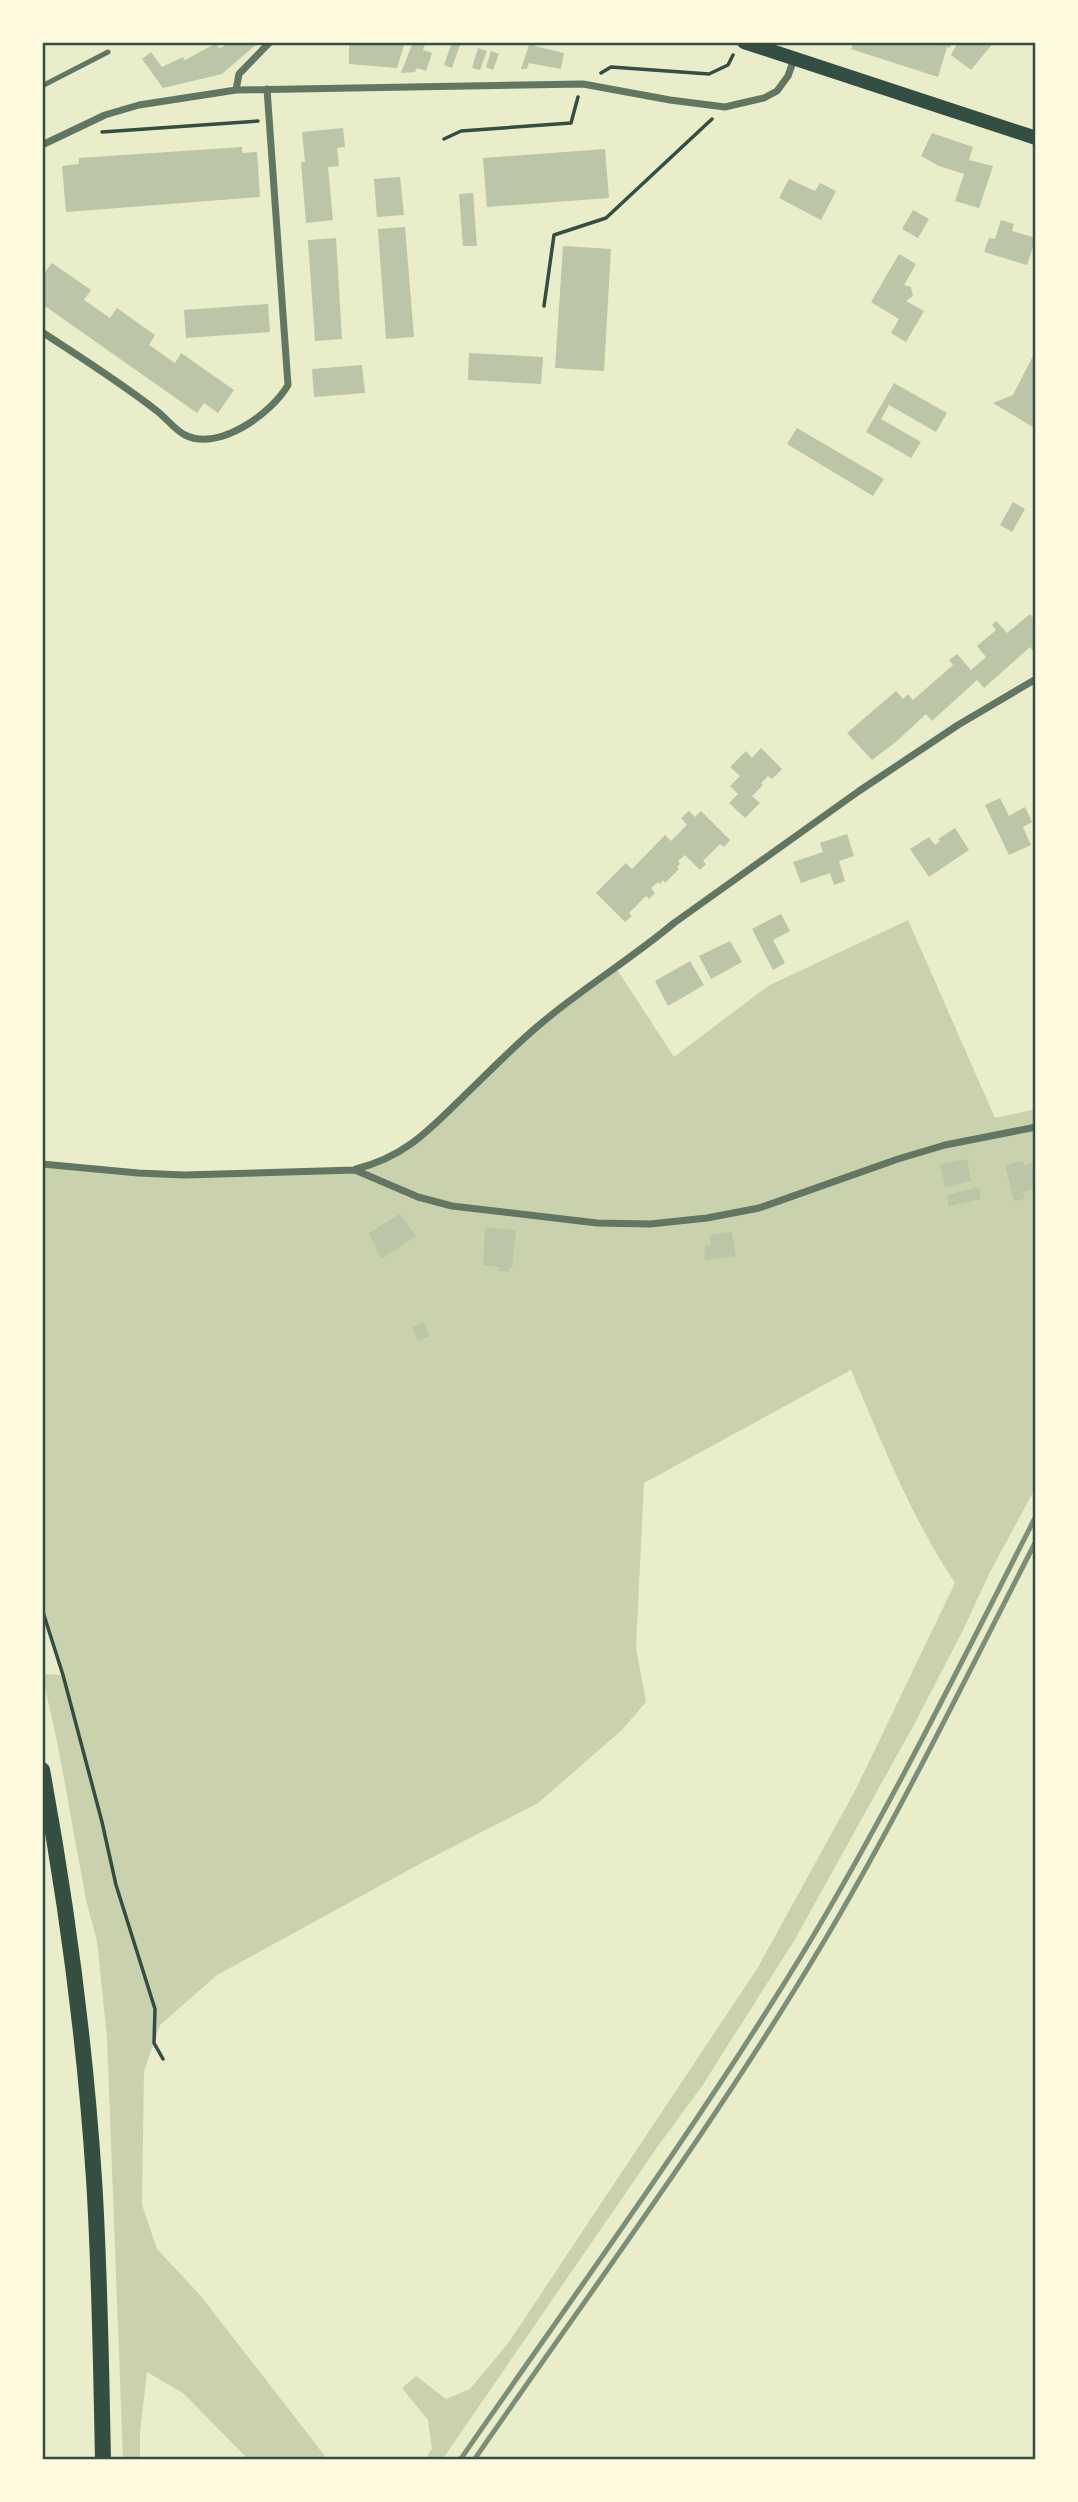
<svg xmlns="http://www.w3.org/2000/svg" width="1078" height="2502" viewBox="0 0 1078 2502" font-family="'IBM Plex Serif',serif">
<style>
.green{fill:#cad2ad}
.building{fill:#bcc5a7}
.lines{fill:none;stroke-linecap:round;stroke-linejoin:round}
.path{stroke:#344e41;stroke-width:3.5}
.service{stroke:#617663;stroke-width:5}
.minor{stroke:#617663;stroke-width:7}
.secondary{stroke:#344e41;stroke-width:14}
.primary{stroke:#344e41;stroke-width:16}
.rail{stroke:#7c8e77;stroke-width:5}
.neatline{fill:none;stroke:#344e41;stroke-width:2.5}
</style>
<rect width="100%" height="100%" fill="#e9edc9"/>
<path class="green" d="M908 920 995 1118 1036 1109V1487L990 1572 963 1630 916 1721 794 1941 702 2086 658 2146 442 2460H425L432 2449 428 2420 402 2388 416 2376 446 2399 470 2389 509 2342 757 1969 856 1789 955 1583C911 1517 882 1443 851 1370L644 1483 636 1647 646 1702 622 1730 538 1803 427 1860 217 1975 160 2025 144 2071 142 2205 157 2249 200 2295 328 2460H249L183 2393 147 2372 140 2432V2460H123L107 2037 97 1941 86 1900 58 1746 42 1674 63 1675 42 1609V1164L138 1173 355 1170 392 1157 429 1132 538 1026 616 968 674 1057 768 986Z"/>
<path class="building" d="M214 42 220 48 224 46 222 42H259L222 74 163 88 142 59 151 52 162 67 183 57 185 60 213 45 211 44Z
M349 42H405L397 68 349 64Z
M413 42H426L423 50 432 53 426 71 417 68 415 72 401 73Z
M452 42H461L452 68 444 65Z
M530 42H536L535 46 564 53 561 69 529 63 527 69H521Z
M854 42H917L929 46 931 42H951L950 48 947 47 938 77 851 49Z
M958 42H994L971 70 951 55Z
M478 48 487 51 480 70 472 68Z
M491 51 499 54 493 70 486 67Z
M343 128 345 147 337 148 339 166 328 167 333 220 306 223 301 162H305L302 132Z
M932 133 973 147 969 160 993 166 979 208 955 201 964 174 939 166 921 156Z
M242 147V153L257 152 260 197 66 212 62 166 79 164V158Z
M605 149 609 198 487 207 483 158Z
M400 177 404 215 377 217 374 179Z
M789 179 815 191 820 183 836 191 821 220 779 198Z
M473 193 477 246H463L459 194Z
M913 210 929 219 918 238 902 229Z
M1001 220 1014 224 1012 231 1036 238 1027 265 984 252 989 238 995 239Z
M405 227 414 337 386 339 378 229Z
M336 238 342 339 315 341 308 240Z
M563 246 611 249 604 371 555 368Z
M899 254 916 264 904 285 911 287 913 296 906 301 924 311 906 342 891 333 899 319 871 302Z
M52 263 91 290 84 300 110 318 117 308 155 335 149 345 175 363 181 353 234 390 218 413 204 403 197 413 42 304V270L45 272Z
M268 304 270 332 186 338 184 310Z
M469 353 543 357 541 384 468 380Z
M1033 356 1036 357V429L993 403 1013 395Z
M362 365 365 393 314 397 312 369Z
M894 383 947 413 936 432 889 405 881 419 921 442 911 458 866 432Z
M797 428 884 479 873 496 787 444Z
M1013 502 1025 509 1012 532 1000 525Z
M1030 614 1036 621V648L1033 651 1030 647 984 688 977 680 932 721 926 714 897 741 872 760 847 733 896 691 903 699 908 694 913 700 953 665 949 660 957 654 971 670 986 657 977 646 996 630 992 625 996 621 1007 633Z
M761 748 782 769 772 779 768 776 761 783 763 785 752 796 760 803 745 818 729 803 738 794 730 786 740 776 730 767 746 751 752 758Z
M1000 798 1009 816 1025 807 1032 822 1023 827 1031 845 1009 855 985 805Z
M689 811 695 817 701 811 730 840 724 847 720 844 703 861 706 864 700 870 685 855 678 861 680 864 677 867 679 869 665 883 663 880 660 884 658 882 651 888 655 893 649 899 646 896 629 913 632 916 625 922 596 893 626 863 632 869 665 835 671 841 687 825 681 818Z
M955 828 969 850 929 877 910 849 929 837 935 845 940 841 938 839Z
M847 834 854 856 839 861 845 881 834 885 830 873 801 883 793 862 823 852 820 843Z
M781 914 790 931 773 940 785 963 773 970 752 929Z
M730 941 742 962 711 979 699 956Z
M690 961 704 985 668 1006 655 981Z
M967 1159 971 1181 945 1187 940 1164Z
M1023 1161 1024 1165 1036 1162V1189L1023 1192 1025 1199 1014 1201 1005 1165Z
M979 1187 981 1199 949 1206 947 1195Z
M400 1214 416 1236 381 1259 369 1233Z
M485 1227 516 1230 512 1268H509V1272L499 1271V1267L483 1265Z
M732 1232 736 1256 705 1260 704 1246 711 1245 710 1235Z
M423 1322 430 1336 418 1341 412 1327Z"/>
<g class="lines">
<path class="path" d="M601 73 611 67 709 74 728 65 733 55
M102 132 258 121
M444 139 461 131 571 123 578 97
M544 306 554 235 606 218 712 119
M42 1609 63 1675 102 1822 116 1885 155 2009 154 2043 163 2059"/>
<path class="service" d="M42 86 108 52"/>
<path class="minor" d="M236 90 239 74 270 42
M42 145 105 115 139 105 236 90 583 84 670 100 725 107 764 98 777 91 788 76 794 59
M42 332C80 357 120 382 157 411 166 418 175 430 185 435 219 452 272 413 288 385L267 89
M42 1164 138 1173 184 1175 355 1170 418 1197 452 1206 597 1223 650 1224 707 1218 759 1208 898 1159 945 1145 1036 1127
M356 1169C405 1157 429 1130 464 1096 488 1073 512 1048 538 1026 581 989 630 960 674 923L859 791 958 725 1036 679"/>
<path class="secondary" d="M744 42 1036 138"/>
<path class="primary" d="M42 1770C67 1905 85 2042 94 2179 100 2273 101 2367 103 2460"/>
<path class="rail" d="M460 2460C577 2291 699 2124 806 1948 890 1808 962 1661 1036 1516
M474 2460C590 2292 712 2128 817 1953 897 1820 965 1679 1036 1541"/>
</g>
<rect width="1078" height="2502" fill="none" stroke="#fefae0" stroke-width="88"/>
<rect x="44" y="44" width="990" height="2414" class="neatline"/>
</svg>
